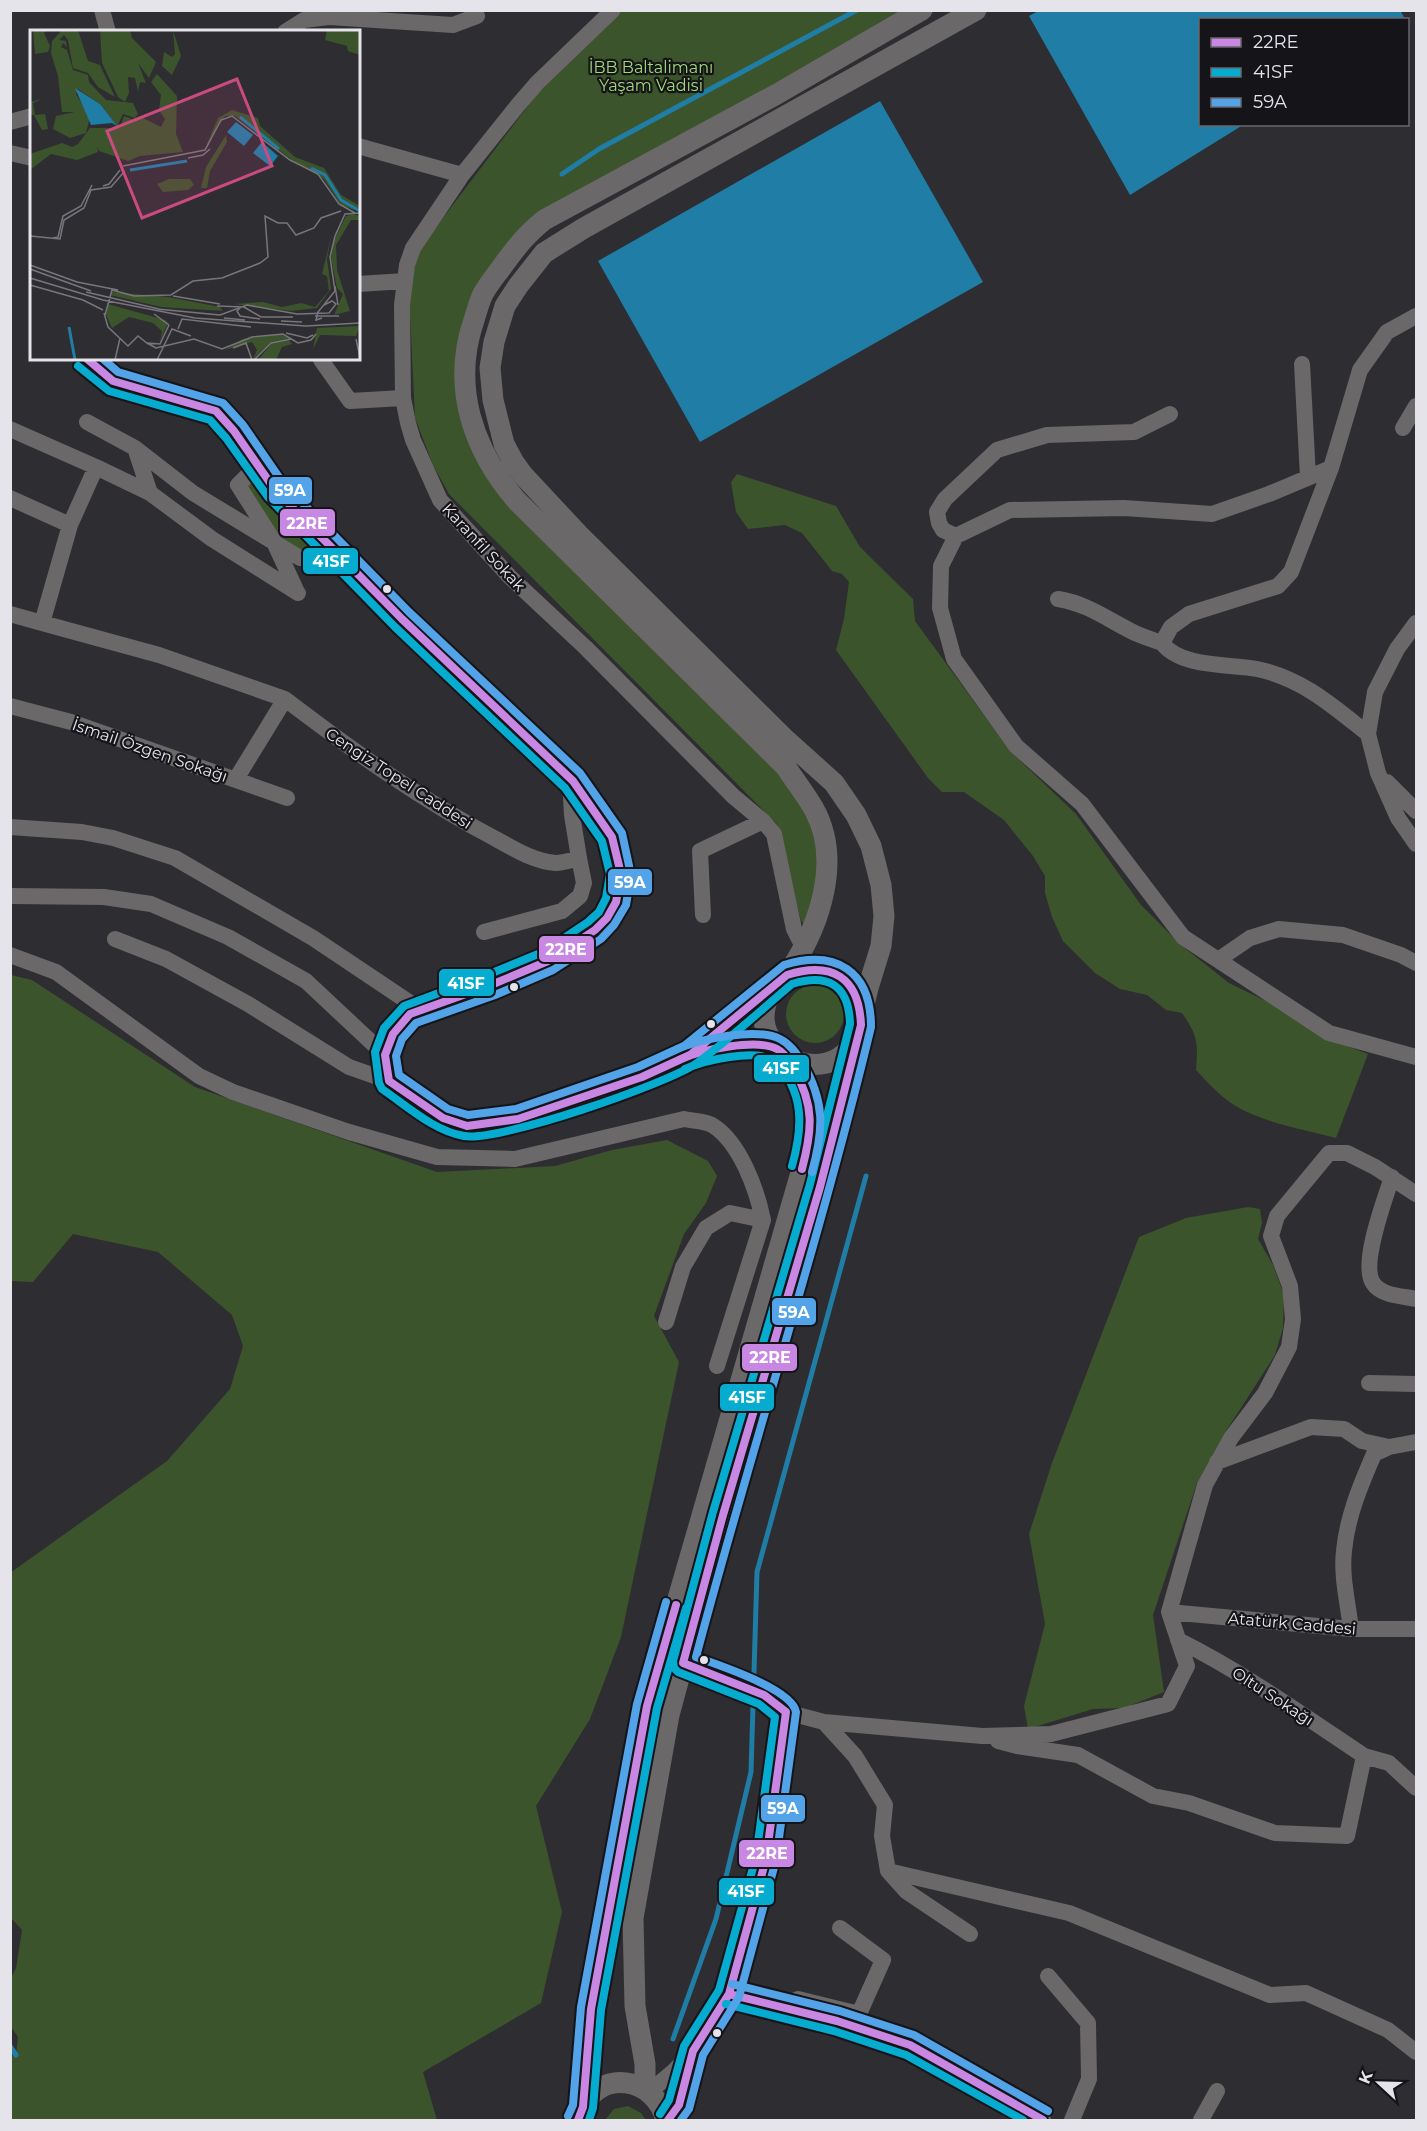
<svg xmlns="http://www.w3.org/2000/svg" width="1427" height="2131" viewBox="0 0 1427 2131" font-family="Montserrat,sans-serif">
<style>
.green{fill:#3c542b}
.water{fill:#1f7da6}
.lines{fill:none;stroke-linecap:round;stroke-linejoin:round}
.stream{stroke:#1f7da6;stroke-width:5}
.minor{stroke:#6a6868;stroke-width:16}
.major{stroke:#6b686a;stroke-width:21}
.bus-1-casing{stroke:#151418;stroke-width:12}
.bus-2-casing{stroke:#151418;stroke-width:12}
.bus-3-casing{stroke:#151418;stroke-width:12}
.bus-1{stroke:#c787e3;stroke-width:8}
.bus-2{stroke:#06acd0;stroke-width:8}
.bus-3{stroke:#53a3e8;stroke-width:8}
.bus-dot{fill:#e6e4eb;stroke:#151418;stroke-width:2}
.labels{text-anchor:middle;stroke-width:4.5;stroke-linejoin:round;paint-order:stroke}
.park-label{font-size:16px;fill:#a0da78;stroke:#151418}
.street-label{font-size:16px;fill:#e6e4eb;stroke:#151418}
.inset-river{fill:none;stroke:#1f7da6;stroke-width:3}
.inset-road{fill:none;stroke:#78767c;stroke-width:1.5}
.view{fill:#cb4b7f;fill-opacity:0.15;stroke:#cb4b7f;stroke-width:3}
.inset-edge{fill:none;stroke:#e6e4eb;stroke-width:3}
.line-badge{stroke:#151418;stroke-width:2}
.badge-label{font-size:16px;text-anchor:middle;font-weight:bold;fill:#fff}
</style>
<rect width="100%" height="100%" fill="#2e2d32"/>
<path class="green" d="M622 11H905L565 200 470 306 480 463 795 790C802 806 811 823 815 839 823 868 813 897 804 924L801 921 777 824 449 494 433 465 415 418 409 292 418 251 537 94 619 15Z
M737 474 836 506 860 547 913 599 915 621 1010 751 1076 814 1141 905 1181 945 1229 983 1284 1010 1336 1042 1368 1054 1336 1138C1303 1129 1263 1123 1234 1105 1219 1095 1208 1083 1196 1070 1198 1043 1198 1036 1182 1013L1166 1010 1147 995 1120 989 1095 973 1063 941 1052 917 1045 893V876L1033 856 1004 820 964 792H942L928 778 836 650 844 619 849 582 842 574 832 571 802 533 785 525 748 529 736 512 731 482Z
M255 475 324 547 314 556 299 553 272 530 243 485Z
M11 975 32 980 195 1087 437 1172 555 1166 612 1150 667 1140 708 1161 717 1176 706 1203 684 1234 654 1316 679 1362 621 1637 590 1719 536 1806 562 1912 541 2003 423 2072 437 2120H11V2055H16L18 2037 11 2027V1978L16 1968 22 1930 10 1917V1573L167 1461 230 1389 243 1346 232 1315 158 1252 73 1234 33 1282 11 1281Z
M786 1014a29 29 0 1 1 58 0a29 29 0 1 1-58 0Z
M1248 1207 1260 1209 1262 1223 1258 1239 1273 1265 1284 1295 1283 1328 1275 1355 1226 1431 1197 1483 1153 1615 1164 1692 1124 1708 1093 1709 1028 1729 1024 1706 1045 1624 1029 1534 1052 1463 1139 1237 1186 1218Z
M628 2106 641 2113 646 2120H605L614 2109Z"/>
<path class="water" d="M1038 11 1400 10 1405 19 1200 20V124L1243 125 1130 195 1029 16Z
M880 101 983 282 700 442 598 261Z"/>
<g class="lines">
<path class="stream" d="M562 174 599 149 857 10
M673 2039 716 1919 751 1772 757 1572 866 1176
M10 2046 16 2055"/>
<path class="minor" d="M102 10 108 32
M613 10 537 83 518 105 462 175 413 248 407 265 402 305 403 398 408 423 413 440 440 500 510 577 586 648 733 796 763 821 774 834 794 929 804 949
M285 32 304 20 329 17 453 25 477 16
M10 122 32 116
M358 146 462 175
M10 153 32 158
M358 284 405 281
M85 358 113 381 216 411 234 431 275 490 402 619 573 781 612 837 621 874 616 902 607 918 595 930 548 961 491 985 410 1014 393 1034 385 1055 389 1081 443 1118 467 1126 518 1119 642 1077 690 1055 736 1045 775 1047
M321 360 350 401 403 398
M1302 364 1308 477
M87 422 135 448 193 493 300 558 316 559 330 546
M1403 428 1416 406
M10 429 96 467 70 525
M135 448 150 493
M258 465 238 485 273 540 297 592
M96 467 150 493 212 539 298 593
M1331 468 1269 494 1212 514 1124 508 1010 510 956 536 941 566 940 608 954 659 1016 746 1082 804 1183 937 1329 1033 1416 1057
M10 498 70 525 42 623 10 614
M956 536 943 530 939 523 937 512 945 499 997 450 1047 435 1134 432 1170 414
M1058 599C1089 604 1108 620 1135 633 1144 637 1153 640 1162 643
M42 623 159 655 285 699 236 779
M1416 623 1397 649 1375 692 1368 734 1378 773 1398 818 1416 844
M285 699C352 750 421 800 496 839 514 849 535 862 556 863 563 863 572 860 579 858L572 815 570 779
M10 706 71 722 287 798
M1368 734C1334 707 1302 678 1257 669 1229 664 1181 668 1162 643L1171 627 1189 614 1278 586 1291 572 1331 468 1360 370 1387 332 1416 316
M1387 782 1416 811
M10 827 82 832 113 838 175 858 313 938 422 1011
M10 896 104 897 151 904 228 937 306 981 385 1055
M703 915 700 851 763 821
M484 932 562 911 580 896 584 883 579 858
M115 939 166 959 248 1004 349 1067 389 1081
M10 955 56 972 199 1076 233 1092 349 1132 437 1157 515 1159 684 1119C693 1121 705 1121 712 1125 740 1142 757 1190 763 1220L717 1366
M1218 960 1250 938 1279 929 1343 935 1401 955 1416 963
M693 1052 773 987
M1392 1177C1385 1199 1360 1264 1373 1283 1381 1296 1403 1296 1416 1299
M666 1322 683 1267 706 1228 730 1213 763 1220
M1369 1383 1416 1384
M1217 1462 1311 1427 1344 1429 1362 1441 1389 1447
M1169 1612 1351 1629H1416
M1351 1629C1348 1603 1341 1576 1344 1551 1347 1517 1361 1484 1374 1454L1389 1447 1416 1442
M1178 1640C1244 1673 1303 1715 1364 1756
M683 1663 764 1695 786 1712 824 1722 982 1736 1051 1734 1168 1704 1187 1666 1169 1612 1205 1485 1231 1438 1265 1393 1289 1347 1293 1319 1290 1286 1271 1236 1277 1216 1329 1153H1347L1375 1167 1416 1194
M824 1722 855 1756 885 1805 882 1836 888 1871 906 1891 970 1934
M998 1741 1017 1746 1078 1755 1153 1796 1189 1803 1275 1833 1347 1836 1364 1756 1389 1763 1416 1788
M888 1871 1069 1913 1270 1995 1306 1993 1388 2030 1416 2052
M1048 1976 1088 2023 1089 2079 1072 2120
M729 1994 837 2021 910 2045 1043 2120
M781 2007 798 1999 859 2014 883 1960 840 1928
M649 2092 673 2072 693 2051 729 1994 766 1859 786 1712
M668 2120 679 2105 693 2052
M1201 2120 1217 2091"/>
<path class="major" d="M787 975C824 960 854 973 861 1014
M786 1057C813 1070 841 1067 856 1038
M645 2089V2064L635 2006 633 1918 669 1715 723 1515 820 1187 868 988 881 946 884 916 881 885 871 846 856 815 834 783 784 738 579 535 523 475 513 461 504 444 493 400 490 368 494 342 505 306 518 286 544 253 584 228 976 10
M583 2107 591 2009 647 1706 811 1138C813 1109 805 1080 786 1058 776 1045 765 1037 764 1019 764 991 778 989 791 969 820 924 842 860 814 809 806 795 795 781 786 767L517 501C473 450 451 387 474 320 477 311 479 302 483 294 489 283 497 274 504 264 518 245 525 236 544 220L777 94 922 10
M581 2111C598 2068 655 2076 666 2120"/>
<g class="bus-1-casing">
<path id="bus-1" d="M86 358 113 381 216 411 234 431 275 490 402 619 573 781 612 837 621 874 616 902 607 918 595 930 548 961 491 985 410 1014 393 1034 385 1055 389 1081 443 1118 467 1126 518 1119 642 1077 690 1055 787 975C832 961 859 977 861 1025L820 1187 723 1515 683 1663 764 1695 786 1712 766 1859 729 1994 693 2051 679 2105 668 2120
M681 1059C701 1050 757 1038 777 1049 785 1053 790 1063 794 1070 815 1105 812 1131 802 1169
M729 1994 837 2021 910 2045 1043 2120
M578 2120 583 2107 591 2009 647 1706 676 1605"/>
</g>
<g class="bus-2-casing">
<path id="bus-2" d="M78 366 109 391 210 420 226 438 268 497 395 627 565 788 602 841 610 874 606 898 599 912 588 922 543 952 487 975 404 1006 384 1028 375 1052 379 1083 382 1089C407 1106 434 1131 464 1136 499 1142 667 1084 697 1063 730 1039 761 1010 792 984 828 973 849 985 850 1024L810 1184 713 1512 673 1661 674 1668 678 1672 759 1704 775 1717 756 1857 719 1990 684 2046 669 2100 660 2114
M685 1069C705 1060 754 1049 774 1060 805 1092 803 1127 792 1166
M726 2004 834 2031 906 2055 1023 2120
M589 2120 593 2108 601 2010 657 1708 686 1608"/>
</g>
<g class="bus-3-casing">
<path id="bus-3" d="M102 358 118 372 223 403 243 425 283 483 409 612 580 773 622 833 631 875 626 905 614 925 601 939 553 970 495 995 416 1023 402 1039 396 1056 399 1075 448 1109 468 1115 516 1109 638 1067 684 1046 784 965C836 949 871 971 871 1027 820 1239 752 1446 696 1657 718 1665 792 1689 796 1712L776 1860 739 1997 703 2055 689 2109 681 2120
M677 1049C701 1039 756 1027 780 1039 790 1044 796 1053 802 1062 825 1101 824 1129 812 1172
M732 1984 840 2011 914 2035 1048 2111
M568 2116 573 2105 581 2007 637 1704 666 1602"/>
</g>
<use href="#bus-1" class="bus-1"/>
<use href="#bus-2" class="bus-2"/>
<use href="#bus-3" class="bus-3"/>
</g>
<g class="bus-dot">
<circle cx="387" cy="589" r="5"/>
<circle cx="514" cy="987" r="5"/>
<circle cx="711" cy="1024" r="5"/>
<circle cx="704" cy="1660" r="5"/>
<circle cx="717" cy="2033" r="5"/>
</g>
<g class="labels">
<g class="park-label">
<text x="651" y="73">İBB Baltalimanı<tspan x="651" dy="18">Yaşam Vadisi</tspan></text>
</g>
<g class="street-label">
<text transform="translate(484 547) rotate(47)" y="6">Karanfil Sokak</text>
<text transform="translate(150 750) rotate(19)" y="6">İsmail Özgen Sokağı</text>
<text transform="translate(399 778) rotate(33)" y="6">Cengiz Topel Caddesi</text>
<text transform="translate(1292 1623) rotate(5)" y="6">Atatürk Caddesi</text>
<text transform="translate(1273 1696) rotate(33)" y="6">Oltu Sokağı</text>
</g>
</g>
<g transform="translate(30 30)">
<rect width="330" height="330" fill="#2e2d32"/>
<path d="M3 0H17L14 3 20 16 18 22 5 24ZM32 0H48L58 31 70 35 85 67 68 57 58 43 43 38 38 10 34 5 29 10 36 11 37 17 33 13 31 17 37 20 43 40 58 45 59 52 76 70 103 73 108 84 105 88 93 84 87 97 70 74 48 59 46 64 60 87 56 103 40 108 23 99 26 86 45 82H32L28 46 21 23 22 11ZM70 0H100L102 8 126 32 119 48 108 33 116 53 110 52 108 61 105 48 98 47 99 63 95 72 88 67 72 33ZM143 0 151 26 142 45 132 36 134 22 142 27 145 24ZM297 0H330V25L318 21 317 16 295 10ZM127 44 147 66 146 104 153 122 110 126 98 131 69 121 67 116 68 122 47 130 21 124 0 140V124L32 113 42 117 48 114 60 98H90L94 86 104 90 109 86 131 97 135 89 129 80 131 65 121 52ZM12 69 3 73 5 85 15 84 18 99 12 100 4 85H0V72ZM202 80 228 88 230 96 265 127 294 138 311 165 330 176V182L311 175 294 149 262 130 205 86H195L176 116 188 88ZM196 105 197 112 180 141 177 158H171L176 137ZM139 149H160L164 155 158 160 133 162 127 154ZM323 184 330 186V190H321L306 215 307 240 320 281 304 285 313 264 307 258 301 228 304 210 316 186ZM302 203 297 229 301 259 287 278 261 281 204 274 233 272 252 277 271 273 285 277 299 261 297 246 292 244ZM82 262 138 267 190 277 193 281 131 277 80 265ZM78 274 135 290 138 293 130 311 132 301 123 293 99 287 82 298 76 285ZM330 296 326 306 290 305 283 319 287 298ZM250 304 260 308 241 312 223 329 227 320 222 312 195 320 213 309ZM259 310 262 314 252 317 246 330H228L242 313Z" fill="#3c542b"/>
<path d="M45 58 70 74 87 96 82 93 61 95ZM206 92 223 105 214 116 197 102ZM232 112 248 126 240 136 223 123Z" fill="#1f7da6"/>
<path class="inset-river" d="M210 87 249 119M281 138 295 145 311 170 330 181M100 140 157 131M39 297 45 330"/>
<path class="inset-road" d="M158 128 173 125 180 119M93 136 175 120 191 90 202 86 260 130 288 144 309 174 325 183M73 156 79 154 90 140M0 206 30 209 34 190 54 178 61 160 81 157 94 142M23 208 28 207 33 186 51 176 62 155M0 235 47 252 88 260M0 239 61 261M0 248 73 270 165 288 276 296 330 293M0 255 53 270 73 280M305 256 308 275M56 262 129 279M143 266 190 274M187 276 214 277 231 287H263M211 277 207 281 210 286 230 289M127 279 190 285 217 275 267 284 299 283 306 274 302 271 294 275M74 283 78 297 98 316 108 306 118 314M124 284 139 295M75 285 82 260 104 266 141 265 163 251 192 248 230 233 238 227 235 186 248 193H257L266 205 284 198 291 188 311 181M285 286H309M194 288 215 290M292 288 286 290 288 282 305 261 300 227 305 206 315 184 330 183M251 291 272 292M148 299 152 289 221 297M256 303 277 308 283 305M326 309 330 327M117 313 126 318 164 309 192 319 222 307 253 304 268 313 281 310 286 304M117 313 130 314 139 295M203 318 216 313 222 330M85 330 90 308M127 330 142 299 161 306M224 330 241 313 261 309"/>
<path class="view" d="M207 49 242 136 112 188 77 101Z"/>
<rect width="330" height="330" class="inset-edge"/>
</g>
<g class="line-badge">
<rect x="268" y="476" width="45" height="29" rx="6" fill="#53a3e8"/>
<rect x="279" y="508" width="57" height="29" rx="6" fill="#c787e3"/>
<rect x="302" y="547" width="57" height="28" rx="6" fill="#06acd0"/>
<rect x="607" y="868" width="46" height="28" rx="6" fill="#53a3e8"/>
<rect x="538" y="935" width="57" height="28" rx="6" fill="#c787e3"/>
<rect x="438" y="968" width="57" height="29" rx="6" fill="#06acd0"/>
<rect x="753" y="1054" width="57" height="29" rx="6" fill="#06acd0"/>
<rect x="771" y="1297" width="46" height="29" rx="6" fill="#53a3e8"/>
<rect x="741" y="1343" width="57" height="29" rx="6" fill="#c787e3"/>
<rect x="719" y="1383" width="56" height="29" rx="6" fill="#06acd0"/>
<rect x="760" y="1794" width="46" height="29" rx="6" fill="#53a3e8"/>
<rect x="738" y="1839" width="57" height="29" rx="6" fill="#c787e3"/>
<rect x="718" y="1877" width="57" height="29" rx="6" fill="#06acd0"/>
</g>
<g class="badge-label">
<text x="290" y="496">59A</text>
<text x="307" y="529">22RE</text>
<text x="331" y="567">41SF</text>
<text x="630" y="888">59A</text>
<text x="566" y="955">22RE</text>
<text x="466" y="989">41SF</text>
<text x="781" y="1074">41SF</text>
<text x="794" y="1318">59A</text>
<text x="770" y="1363">22RE</text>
<text x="747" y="1403">41SF</text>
<text x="783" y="1814">59A</text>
<text x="767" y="1859">22RE</text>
<text x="746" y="1897">41SF</text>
</g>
<rect width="1427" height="2131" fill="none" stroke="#e6e4eb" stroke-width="24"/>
<rect x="1199" y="18" width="210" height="108" fill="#151418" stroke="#69676c" stroke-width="1.5"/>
<rect x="1211" y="38" width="30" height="9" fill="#c787e3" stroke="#69676c" stroke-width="1.5"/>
<text x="1253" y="48" font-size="18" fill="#e6e4eb">22RE</text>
<rect x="1211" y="68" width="30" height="9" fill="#06acd0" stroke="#69676c" stroke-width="1.5"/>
<text x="1253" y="78" font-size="18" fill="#e6e4eb">41SF</text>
<rect x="1211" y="98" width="30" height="9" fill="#53a3e8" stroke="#69676c" stroke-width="1.5"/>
<text x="1253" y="108" font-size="18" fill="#e6e4eb">59A</text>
<g transform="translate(1379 2083) rotate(292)" stroke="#151418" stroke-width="4.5" paint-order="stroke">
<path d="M0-4.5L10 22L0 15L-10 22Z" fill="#e6e4eb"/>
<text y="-9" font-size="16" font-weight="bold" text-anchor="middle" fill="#e6e4eb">K</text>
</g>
</svg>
